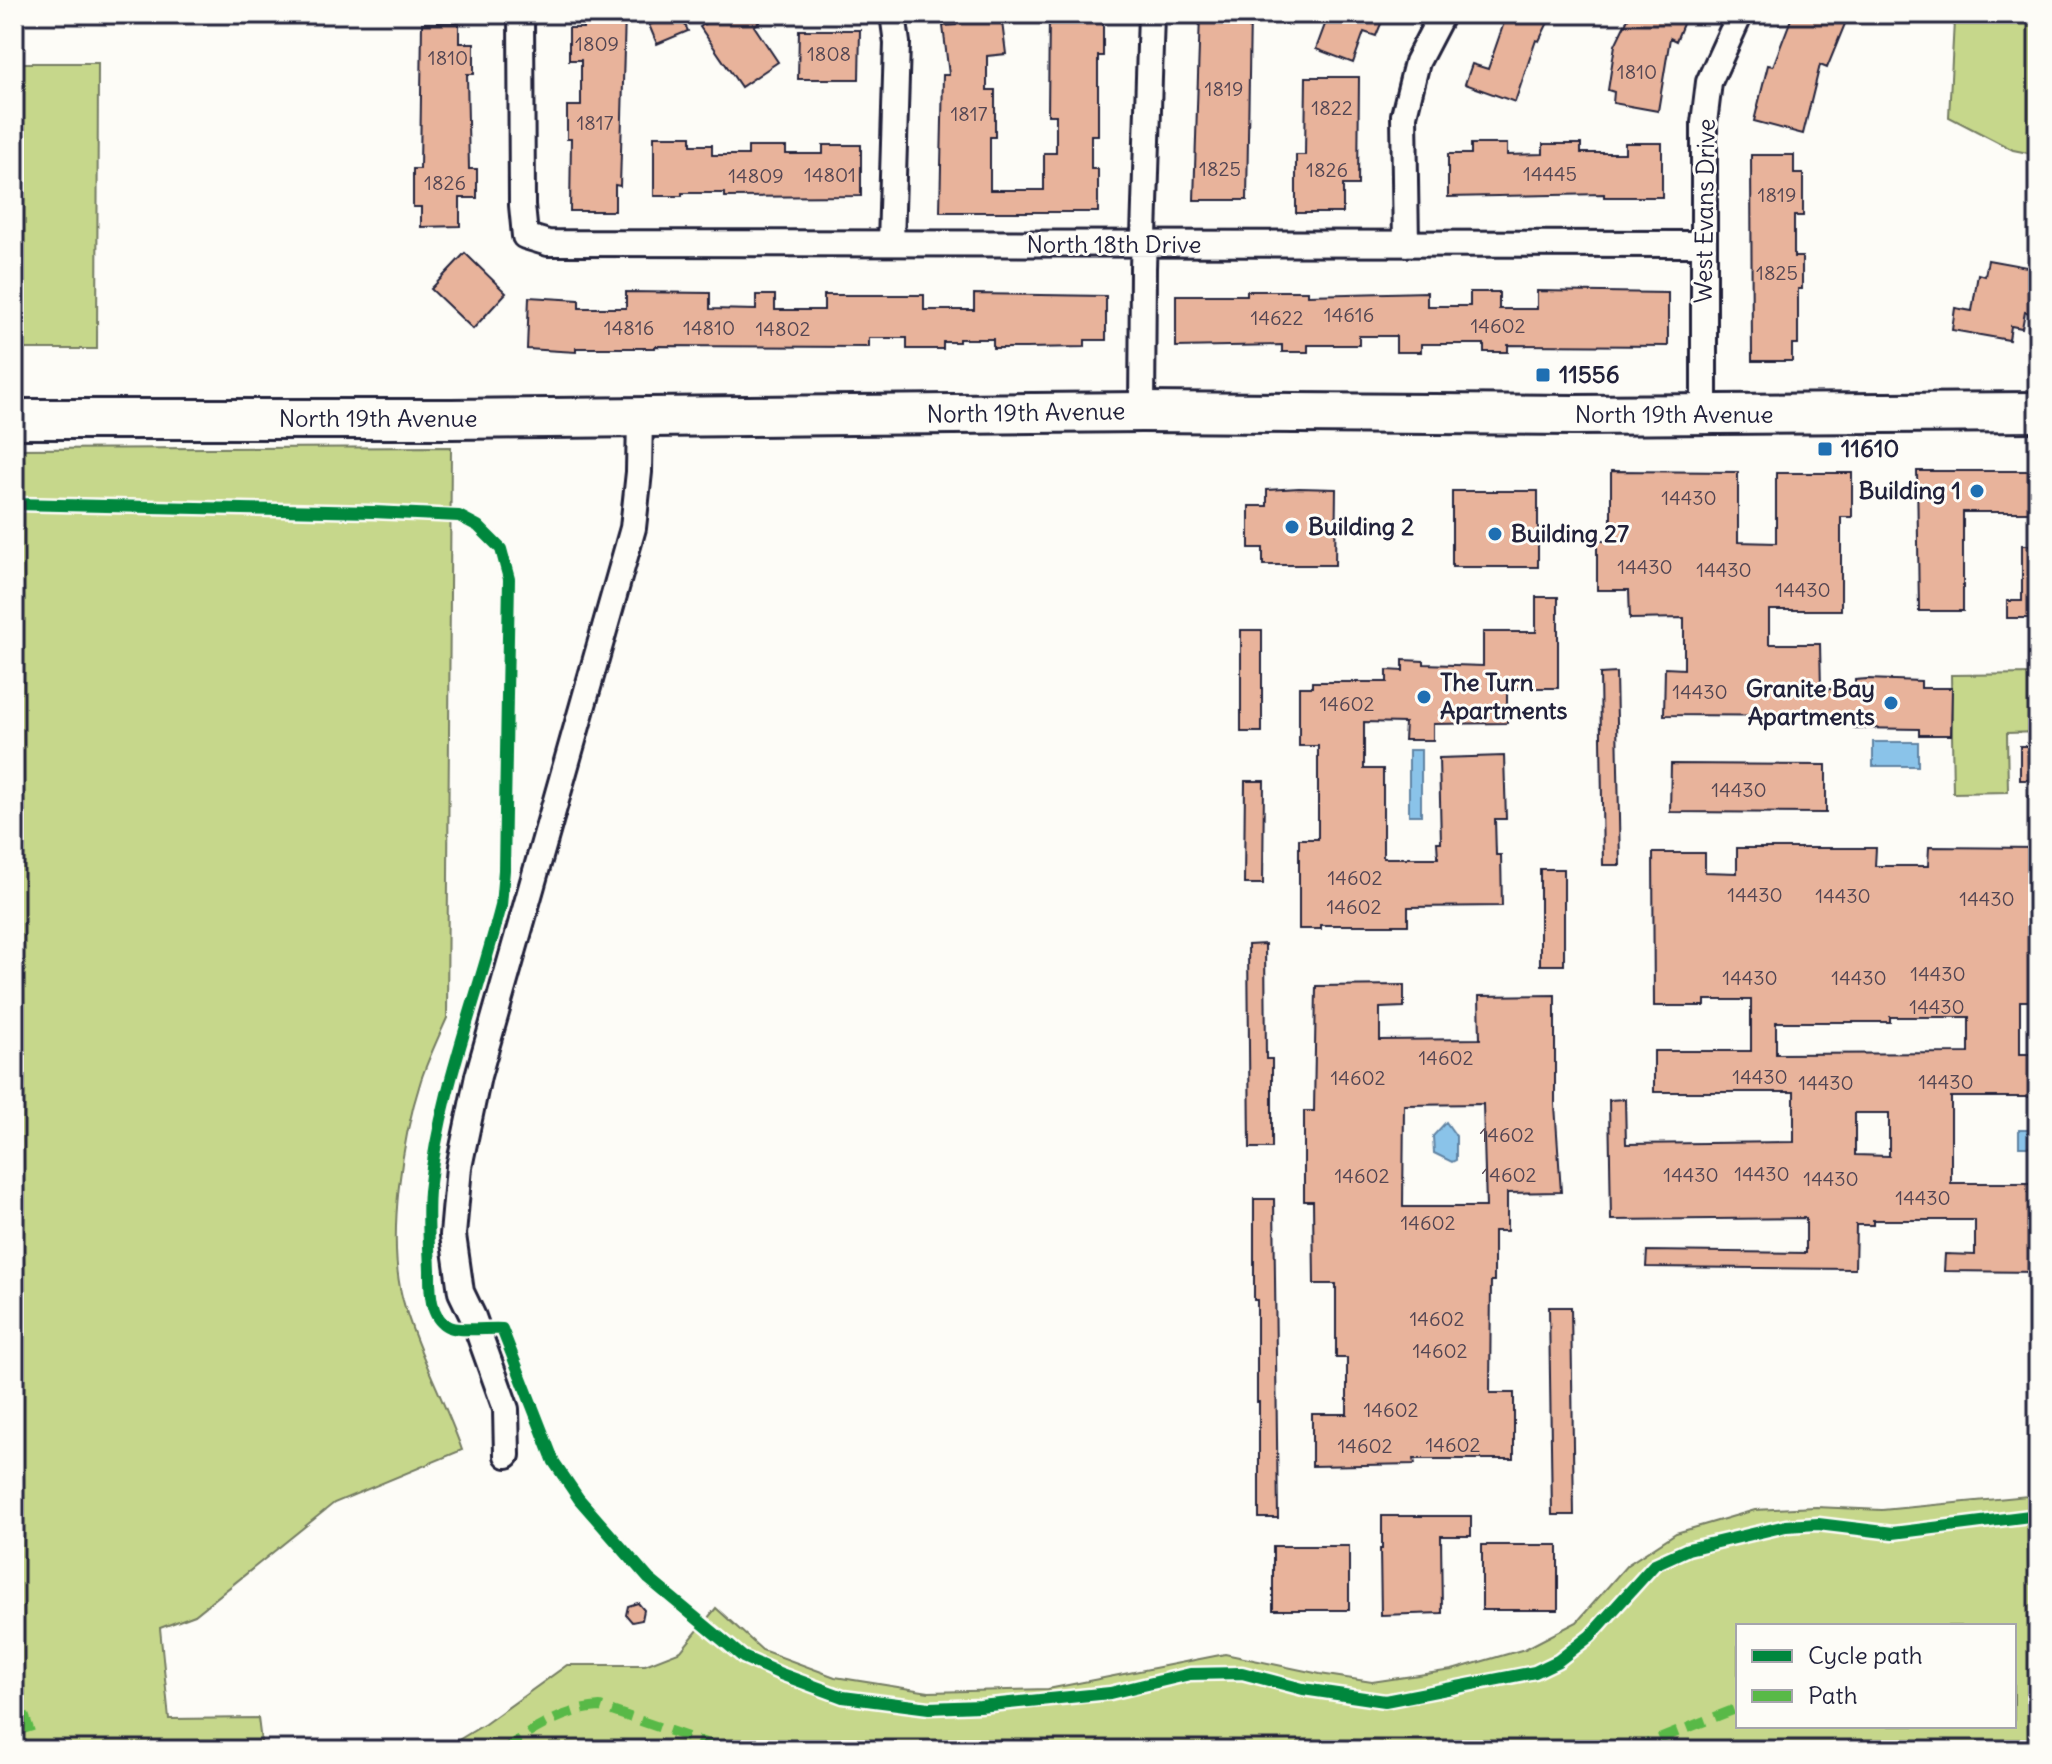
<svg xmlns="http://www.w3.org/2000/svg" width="2052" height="1764" viewBox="0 0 2052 1764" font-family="Delius,sans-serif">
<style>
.green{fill:#c6d78b;stroke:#747c63;stroke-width:2;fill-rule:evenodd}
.water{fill:#8ac3e9;stroke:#6083a3;stroke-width:2}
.building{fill:#e8b39b;stroke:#22223b;stroke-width:2;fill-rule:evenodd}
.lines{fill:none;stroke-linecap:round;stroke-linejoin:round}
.minor-casing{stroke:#22223b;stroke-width:30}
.primary-casing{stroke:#22223b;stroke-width:44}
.minor{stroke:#fdfcf7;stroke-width:24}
.primary{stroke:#fdfcf7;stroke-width:38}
.quiet{stroke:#58b947;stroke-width:10;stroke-dasharray:20 10;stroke-linecap:butt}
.cycleway-casing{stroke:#fdfcf7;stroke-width:17}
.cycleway{stroke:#00873e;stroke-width:12}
.poi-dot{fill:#1f6fb2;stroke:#fdfcf7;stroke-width:3}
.labels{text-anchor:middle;stroke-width:6;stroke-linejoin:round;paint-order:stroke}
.number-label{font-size:20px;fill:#544653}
.street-label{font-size:24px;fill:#22223b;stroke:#fdfcf7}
.poi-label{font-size:24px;font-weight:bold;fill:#22223b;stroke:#fdfcf7;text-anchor:start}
</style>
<rect width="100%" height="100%" fill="#fdfcf7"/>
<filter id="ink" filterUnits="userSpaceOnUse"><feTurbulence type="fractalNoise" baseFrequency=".0125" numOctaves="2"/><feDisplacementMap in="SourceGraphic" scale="16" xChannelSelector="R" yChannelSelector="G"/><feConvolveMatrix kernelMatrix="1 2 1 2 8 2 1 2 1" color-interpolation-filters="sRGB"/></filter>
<g filter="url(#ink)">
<path class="green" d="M1961 14H2038V155L2013 150 1949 117 1954 21Z
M14 63H98L97 349H14Z
M451 447 447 1018C438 1038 428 1059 421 1080 402 1139 387 1236 402 1297 416 1349 444 1399 462 1450L334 1503 195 1615 160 1628 169 1719 258 1718 262 1750H14V449Z
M2038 674V732L2007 733 2008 792 1953 793 1951 675Z
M2038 1495V1750H442L485 1724 567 1665H645L681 1651 716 1608 762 1650 835 1677 929 1692 1048 1689 1225 1654 1320 1674 1372 1682 1452 1670 1525 1649 1577 1622 1627 1565 1676 1533 1755 1510 1816 1507 1882 1510ZM2014 1626V1726H1738V1626Z"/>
<path class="water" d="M1873 742H1918V766H1873Z
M1409 750H1421V815H1409Z
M1446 1122 1456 1136V1160L1452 1162 1434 1153 1433 1136Z
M2019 1130H2038V1147H2019Z"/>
<path class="building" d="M583 14H625L620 186 615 185V211H570L571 139H567V106H581V60H569V28H583Z
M675 14H680L688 31 657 44 649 25Z
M719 14H770L754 26 778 62 741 87 700 27Z
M955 14H1001L1006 54 987 56V90H995V137H990V190H1044V153H1056V115H1048L1049 14 1103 15V56H1098V135H1091V169H1098V212H940L943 75H949L943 26 956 25Z
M1200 14H1250L1247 200H1194Z
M1321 14H1385L1376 36 1364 32 1353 63 1316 49 1327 19 1320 16Z
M1507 14H1552L1539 41 1536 40 1515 102 1465 84 1472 64 1488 69Z
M1630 14H1687L1676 41 1670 38 1658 111 1613 103 1614 92 1608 90 1615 45Z
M1793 14H1849L1827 68 1820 65 1803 134 1754 121 1768 65 1773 66Z
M422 23H459V43H474V74H467L469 169H477V198H460V226L421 227V207H413V169H420Z
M799 30H860L859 79H798Z
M1306 77H1359L1358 185H1343V213H1296V155H1305Z
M654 136H691V145H712V155H748V147H786V154H823V145H861V196L725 197V193H682V196H654Z
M1625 143H1662V197H1604V194L1448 197V154H1471V144H1507V155L1543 154V144H1581V153H1625Z
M1751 155H1794V174H1803V216H1794V257H1802V289H1798V344H1792V361H1752Z
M465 253 506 293 473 329 431 289Z
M1988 260 2038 269V314L2025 312 2022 328 2011 326 2009 340 1952 330 1955 308 1972 311 1978 274 1985 276Z
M1247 291H1308V295L1427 292V306H1470V292H1499V309H1537V291L1668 293V346L1508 345V352H1484V344H1421V352H1396V336H1359V345H1308V352H1282V345L1176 347V295H1247Z
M626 292 710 293V309L756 310V295H775V310H824V295H924V310H974V294L1106 296V340H1085V347L1026 348H993V339H959V342H943V349H907V338H869V347L655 346V348H576V352L527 349 529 297 579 300V308H626Z
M1611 471 1738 472V542L1776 543V473H1852V517H1841V610H1769V644H1820L1821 689H1855V680L1867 679 1921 681V688H1952L1951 735H1919V729L1854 728V716L1664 715 1665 668 1684 669V618L1630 619 1629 590H1597V541H1611Z
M1917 471H2038V512H1963V611H1919Z
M1299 488 1336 489 1335 565H1263V548H1249V506H1267V490Z
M1452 491H1538V567H1452Z
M2022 545H2038V618H2007V601H2022Z
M1536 597H1558V688H1507V723L1433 724V740H1404L1405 723 1364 722V769H1383V858H1438L1437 842H1441L1439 758 1504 756 1506 819H1495L1496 855H1501L1502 906 1408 907V925H1321V929H1299V839H1318V746H1299V687H1312V682H1387V670L1403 671V660L1424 661V664L1483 666V632H1536Z
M1241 630H1262V732H1241Z
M1616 673 1620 865H1603L1600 674Z
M2020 746H2038V780H2020Z
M1671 764 1826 765V813L1670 812Z
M1245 781H1264L1263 884H1244Z
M1929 847 2038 848V1001H2020V1054H2038V1097H1951V1183H2038V1272L1944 1271 1945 1254 1975 1255V1220H1873V1225H1856L1855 1269 1646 1267 1647 1251 1806 1253V1218L1611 1220 1609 1100 1625 1099 1626 1144 1794 1142V1092H1654V1051H1751V1000H1705V1006H1654L1653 853H1705V872L1737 873V848H1876L1875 866H1928ZM1890 1017H1969V1053L1776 1054V1022H1890ZM1855 1113H1889V1156L1855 1155Z
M1540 869H1564V965H1540Z
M1265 944 1266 1059H1272V1148H1250L1248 945Z
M1404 985V1007L1380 1008V1040L1480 1039 1479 996 1555 995V1105L1561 1192 1507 1193V1231H1494V1281H1491L1490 1393H1514V1459H1414L1415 1464 1312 1466V1414H1347V1358H1336V1284H1314L1313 1201H1304V1111H1314L1316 986ZM1483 1104 1486 1207H1403L1404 1105Z
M1254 1199H1274L1278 1518H1259V1402H1257V1300H1254Z
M1549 1307H1571L1574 1515H1552Z
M1382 1516H1471V1536H1441L1442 1613 1381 1615 1380 1549H1382Z
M1482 1545H1558V1610H1482Z
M1273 1546H1349V1610H1273Z
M638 1603 644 1610 642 1620 632 1622 626 1615 628 1606Z"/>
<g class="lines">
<g class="minor-casing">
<path id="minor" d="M521 14 522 205 525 236 548 243 1703 244
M891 243 897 43 893 14
M1406 244 1404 115 1417 62 1442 14
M1142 412 1143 268 1151 14
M1704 415V123L1709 82 1740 14
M507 1455 506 1409 473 1317 461 1292 453 1235 459 1167 478 1076 633 528 639 472 640 416"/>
</g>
<g class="primary-casing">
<path id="primary" d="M14 419H451L1142 412 1574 415 2038 412"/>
</g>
<use href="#minor" class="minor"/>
<use href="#primary" class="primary"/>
<path class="quiet" d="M14 1685 30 1732
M503 1750C532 1730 565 1709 600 1707L726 1750
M1631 1750 1738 1708"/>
<g class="cycleway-casing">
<path id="cycleway" d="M14 504 373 512 459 516 478 526 501 549 509 579 504 870 501 906C477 1000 439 1094 429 1191 427 1217 429 1244 430 1270 430 1289 429 1316 447 1326 456 1332 489 1328 502 1329L554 1462 579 1499 649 1579 743 1657 781 1674 843 1697 929 1708 980 1706 1110 1693 1190 1674 1242 1673 1303 1689 1385 1701 1535 1672 1558 1661 1590 1636 1655 1564 1688 1549 1786 1526 1818 1524 1893 1533 2038 1515"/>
</g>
<use href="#cycleway" class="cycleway"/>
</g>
</g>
<g class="poi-dot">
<rect x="1535" y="367" width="16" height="16" rx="4"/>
<rect x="1817" y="441" width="16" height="16" rx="4"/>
<circle cx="1977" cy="491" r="8"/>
<circle cx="1292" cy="527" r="8"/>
<circle cx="1495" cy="534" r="8"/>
<circle cx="1424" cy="697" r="8"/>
<circle cx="1891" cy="703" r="8"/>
</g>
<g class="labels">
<g class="number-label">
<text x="597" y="51">1809</text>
<text x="829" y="61">1808</text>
<text x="448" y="65">1810</text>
<text x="1637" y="79">1810</text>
<text x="1224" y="96">1819</text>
<text x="1332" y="115">1822</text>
<text x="969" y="121">1817</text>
<text x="595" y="130">1817</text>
<text x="1220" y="176">1825</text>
<text x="1327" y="177">1826</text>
<text x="1550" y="181">14445</text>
<text x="830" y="182">14801</text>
<text x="756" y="183">14809</text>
<text x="445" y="190">1826</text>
<text x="1777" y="202">1819</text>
<text x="1777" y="280">1825</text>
<text x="1349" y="322">14616</text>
<text x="1277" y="325">14622</text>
<text x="1498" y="333">14602</text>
<text x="629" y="335">14816</text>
<text x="709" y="335">14810</text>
<text x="783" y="336">14802</text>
<text x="1689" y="505">14430</text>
<text x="1645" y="574">14430</text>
<text x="1724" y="577">14430</text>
<text x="1803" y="597">14430</text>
<text x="1700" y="699">14430</text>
<text x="1347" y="711">14602</text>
<text x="1739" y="797">14430</text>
<text x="1355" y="885">14602</text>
<text x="1755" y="902">14430</text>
<text x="1843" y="903">14430</text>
<text x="1987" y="906">14430</text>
<text x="1354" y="914">14602</text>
<text x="1938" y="981">14430</text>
<text x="1750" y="985">14430</text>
<text x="1859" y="985">14430</text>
<text x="1937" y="1014">14430</text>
<text x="1446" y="1065">14602</text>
<text x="1760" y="1084">14430</text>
<text x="1358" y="1085">14602</text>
<text x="1946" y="1089">14430</text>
<text x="1826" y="1090">14430</text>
<text x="1507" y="1142">14602</text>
<text x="1762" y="1181">14430</text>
<text x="1509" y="1182">14602</text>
<text x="1691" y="1182">14430</text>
<text x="1362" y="1183">14602</text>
<text x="1831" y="1186">14430</text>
<text x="1923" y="1205">14430</text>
<text x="1428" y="1230">14602</text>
<text x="1437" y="1326">14602</text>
<text x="1440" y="1358">14602</text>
<text x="1391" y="1417">14602</text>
<text x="1453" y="1452">14602</text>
<text x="1365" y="1453">14602</text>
</g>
<g class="street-label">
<text transform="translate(1705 211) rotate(-89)" y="8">West Evans Drive</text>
<text x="1114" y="253">North 18th Drive</text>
<text transform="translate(1026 413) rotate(-1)" y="8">North 19th Avenue</text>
<text x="1674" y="423">North 19th Avenue</text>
<text x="378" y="427">North 19th Avenue</text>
</g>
<g class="poi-label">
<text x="1559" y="383">11556</text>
<text x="1841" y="457">11610</text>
<text x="1961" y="499" text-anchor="end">Building 1</text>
<text x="1308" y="535">Building 2</text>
<text x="1511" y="542">Building 27</text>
<text x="1440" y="691">The Turn<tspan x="1440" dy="28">Apartments</tspan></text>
<text x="1875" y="697" text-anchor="end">Granite Bay<tspan x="1875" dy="28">Apartments</tspan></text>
</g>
</g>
<rect width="2052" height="1764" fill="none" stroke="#fdfcf7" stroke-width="48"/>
<rect x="24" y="24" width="2004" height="1716" fill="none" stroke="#22223b" stroke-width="3" filter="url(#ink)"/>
<rect x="1736" y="1624" width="280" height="104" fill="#fdfcf7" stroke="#a5a5ac" stroke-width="2"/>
<rect x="1752" y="1650" width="40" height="12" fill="#00873e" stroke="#a5a5ac" stroke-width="2"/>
<text x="1808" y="1664" font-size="24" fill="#22223b">Cycle path</text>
<rect x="1752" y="1690" width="40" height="12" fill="#58b947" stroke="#a5a5ac" stroke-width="2"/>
<text x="1808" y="1704" font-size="24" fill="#22223b">Path</text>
</svg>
